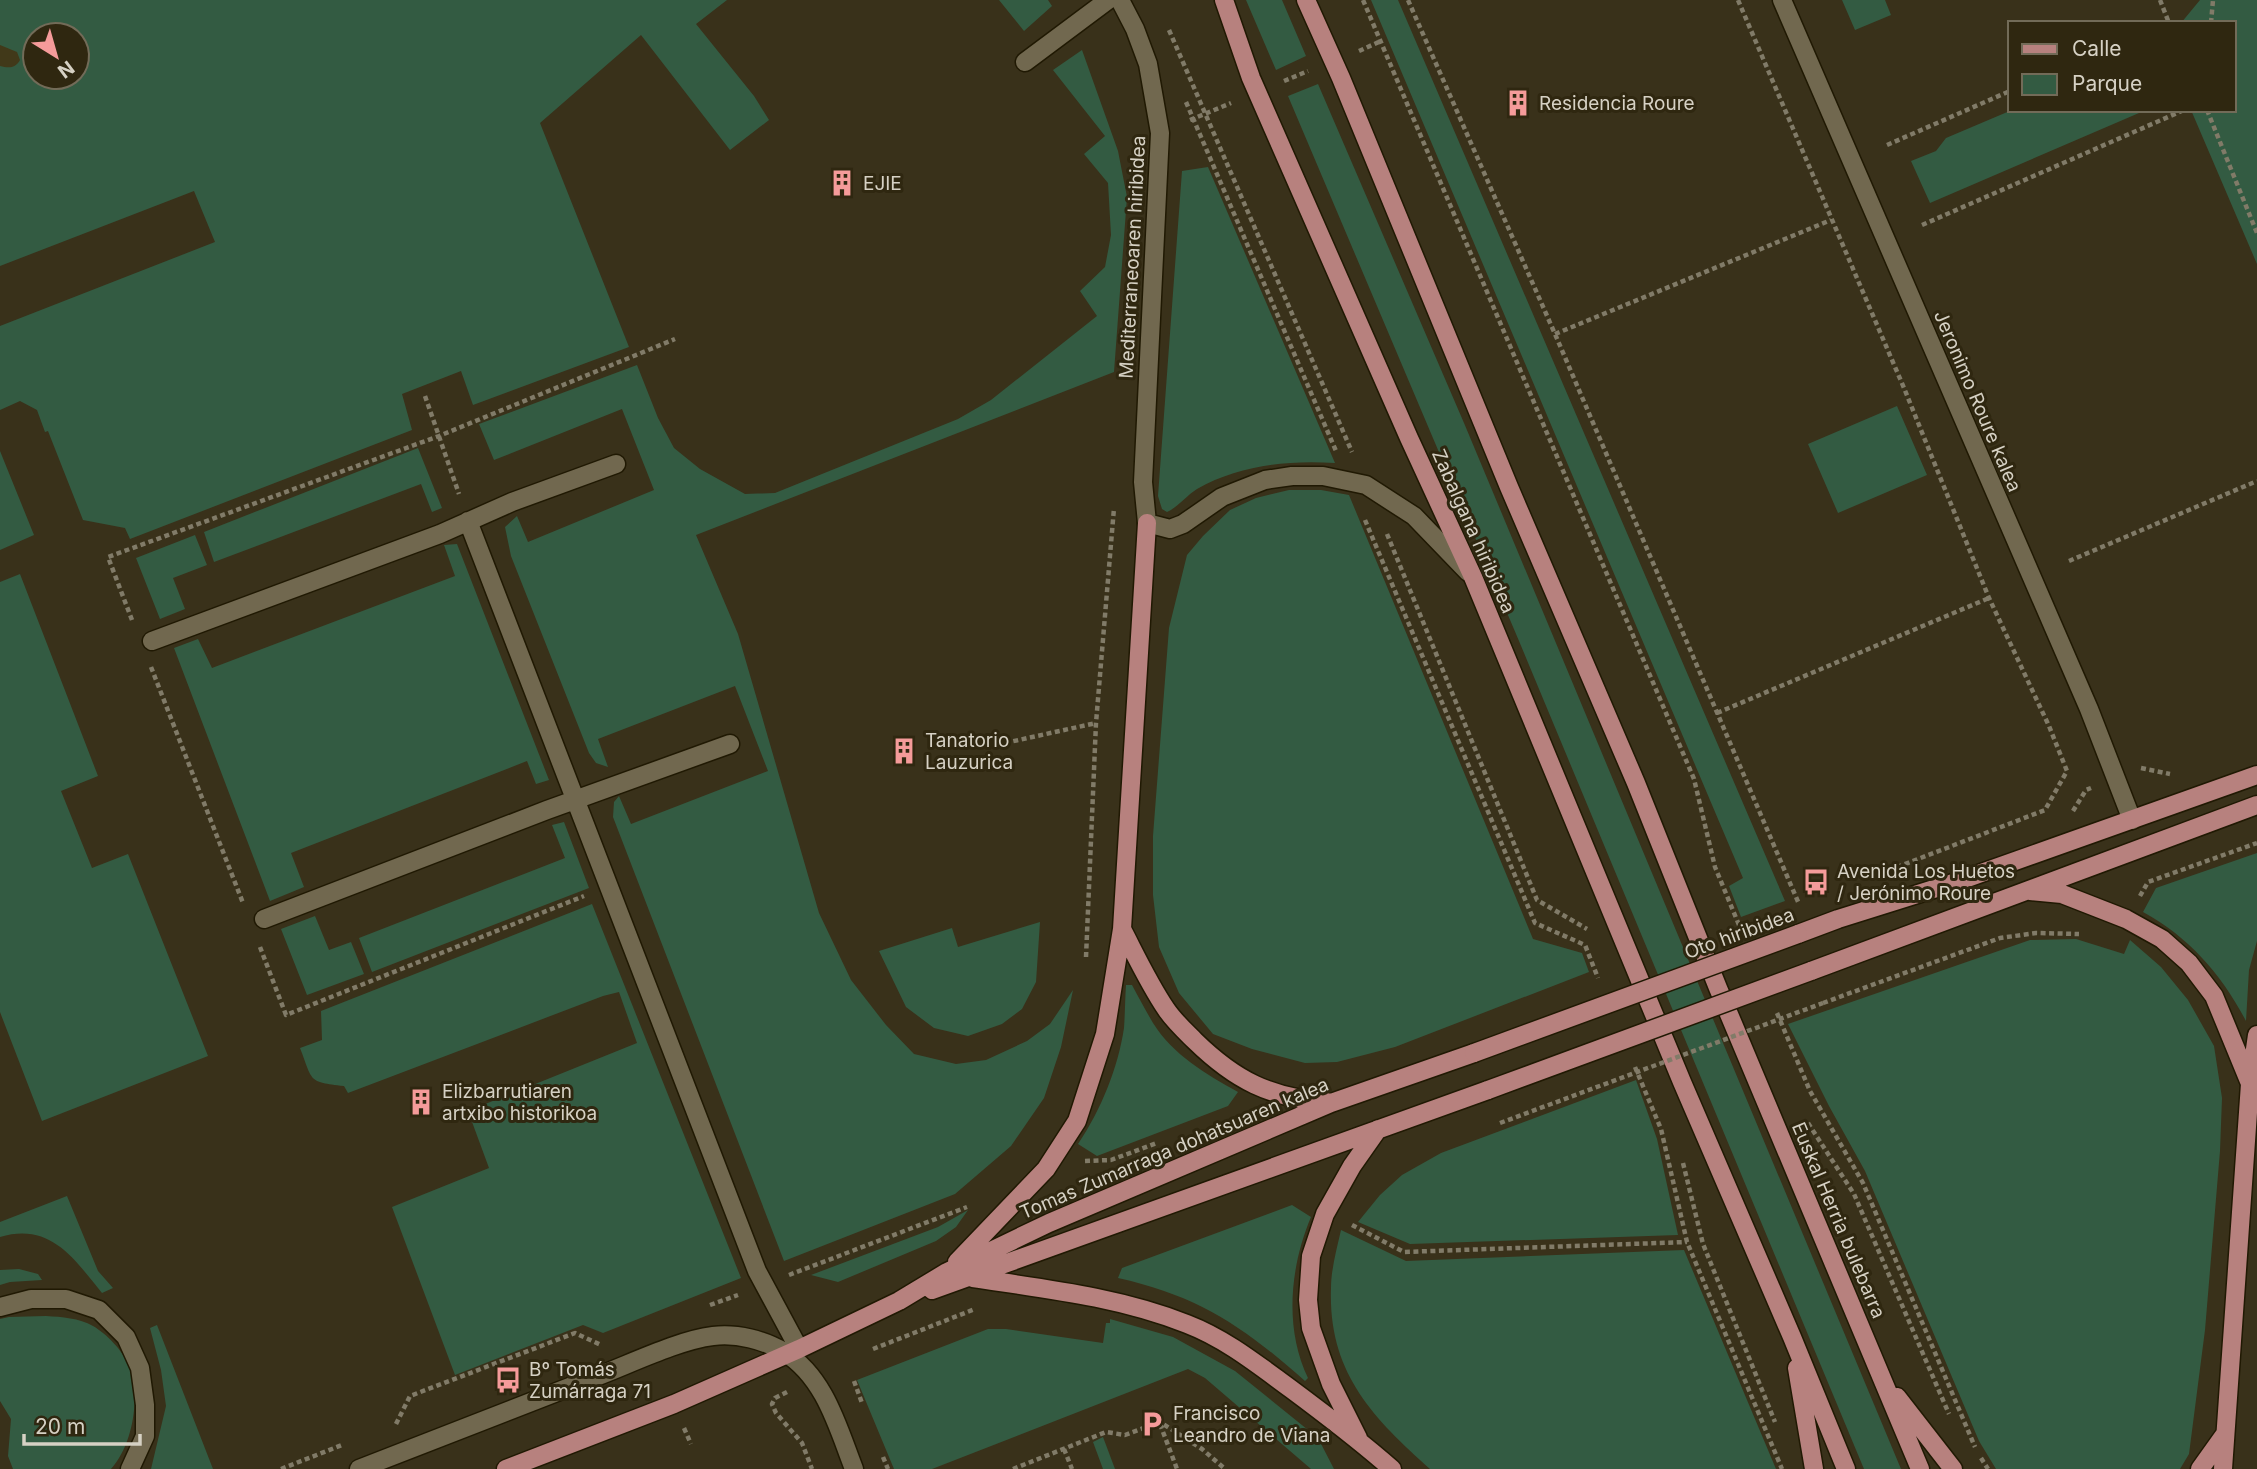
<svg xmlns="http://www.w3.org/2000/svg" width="2257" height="1469" viewBox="0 0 2257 1469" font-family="Inter,sans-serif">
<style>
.green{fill:#335b42;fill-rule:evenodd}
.sand{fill:#413919}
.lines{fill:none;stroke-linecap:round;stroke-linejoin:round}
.minor-casing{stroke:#201903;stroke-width:21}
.major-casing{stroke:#201903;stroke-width:21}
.path{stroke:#817b68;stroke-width:4.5;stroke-dasharray:5 3.5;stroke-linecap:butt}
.minor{stroke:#71684f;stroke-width:18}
.major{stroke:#b7817e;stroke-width:18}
.major-bridge-casing{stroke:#201903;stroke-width:21;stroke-linecap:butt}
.path-bridge{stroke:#817b68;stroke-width:4.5;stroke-dasharray:5 3.5;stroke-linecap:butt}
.major-bridge{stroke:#b7817e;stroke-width:18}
.labels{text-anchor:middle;stroke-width:6;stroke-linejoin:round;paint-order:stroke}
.poi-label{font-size:19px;fill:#d6d1c4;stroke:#2f2710;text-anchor:start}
.street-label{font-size:19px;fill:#d6d1c4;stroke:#2f2710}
</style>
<rect width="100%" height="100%" fill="#39311a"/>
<path class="green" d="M0 0H727L696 24 754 96 769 120 730 150 641 35 540 123 629 347 473 405 461 371 402 394 412 430 130 539 125 528 83 520 48 431 45 432 37 410 20 401 0 410V326L215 242 194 191 0 266ZM35 35H77V77H35Z
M999 0H1048L1052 6 1024 31Z
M1246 0H1282L1306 56 1276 70Z
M1371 0H1398L1785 901 1741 917 1729 886 1743 878Z
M1842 0H1885L1891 15 1855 30Z
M2200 0H2257V264L2191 110H2234V23H2181Z
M1082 50 1118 151 1127 197 1114 372 696 535 738 634 819 913 851 980 886 1025 914 1054 956 1064 986 1060 1027 1041 1050 1024 1073 990 1061 1047 1044 1098 1011 1146 955 1194 784 1261 613 817 614 802 619 796 631 824 768 771 735 686 598 739 608 767 596 763 589 753 511 556 505 527 517 516 528 542 654 490 622 409 494 460 479 424 637 365 658 418 674 448 700 469 745 494 775 493 958 419 991 400 1097 316 1080 291 1105 267 1111 235 1108 183 1084 154 1105 136 1053 70Z
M1318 84 1464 423 1901 1469H1864L1519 641 1288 96Z
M2012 110H2146L1930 203 1911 161 1936 151 1946 138Z
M1208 167 1335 463C1288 460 1239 465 1197 489 1186 496 1178 507 1167 512L1162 509 1158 496 1182 171Z
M1897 406 1927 475 1838 513 1808 444Z
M418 448 442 508 432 512 421 484 214 562 204 532Z
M0 451 34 535 0 550Z
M1289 490H1321L1349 495 1533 939 1582 953 1589 972 1395 1047 1337 1062 1305 1063 1252 1049 1213 1034 1179 993 1159 947 1153 895V836L1169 628 1187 555 1203 536 1230 510 1256 498Z
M195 535 207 565 173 578 185 609 160 619 136 558Z
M457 544 549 780 536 784 527 761 291 853 304 887 270 901 174 648 198 639 212 668 455 576 444 545Z
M20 574 98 776 61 791 92 868 128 854 208 1056 42 1121 0 1012V582Z
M564 822 589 888 372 972 359 938 565 858 552 825Z
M2257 853V941L2249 970 2246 1021C2222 975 2189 937 2143 912L2156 888Z
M592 904 741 1278 603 1333 583 1325 455 1375 392 1207 489 1168 468 1111 637 1043 619 992 603 996 348 1093 344 1086C307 1082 313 1081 300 1048L322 1040 321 1011Z
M315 916 329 950 351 942 364 974 307 995 281 929Z
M1040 922 1036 982 1022 1009 1002 1024 968 1036 934 1028 906 1007 879 951 952 928 958 947Z
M2076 939 2124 954 2130 940 2161 967 2188 1000 2214 1046 2222 1098 2220 1151 2205 1330 2189 1454 2180 1469H1996L1979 1441 1865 1171 1829 1106 1788 1024 2030 940Z
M1126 985H1132C1139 998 1146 1011 1153 1023 1173 1055 1206 1074 1238 1092L1228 1106 1097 1156 1078 1144C1101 1110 1118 1068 1124 1028 1125 1014 1125 999 1126 985Z
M1636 1080 1657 1139 1678 1235 1410 1244 1358 1222 1380 1195 1402 1175 1441 1153Z
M67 1196 98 1271 113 1288 102 1293C74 1259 51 1222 0 1237V1222Z
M1292 1205 1311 1217C1290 1267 1284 1328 1308 1378L1305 1381C1244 1327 1199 1296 1118 1278L1122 1268Z
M968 1210 956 1227 936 1241 838 1282 811 1275 938 1227Z
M1341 1230 1406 1261 1684 1250 1776 1469H1430C1372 1417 1328 1372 1331 1288 1331 1269 1337 1248 1341 1230Z
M19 1269 38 1274 42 1280 10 1282 0 1285V1270Z
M46 1316C62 1317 79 1318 93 1326 107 1334 123 1351 129 1366 141 1396 133 1445 111 1469H13L8 1456 11 1419 0 1401V1319L9 1317Z
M1110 1319 1173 1337 1235 1371 1318 1438 1334 1469H1311L1205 1378 1188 1369 932 1469H894L857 1380 988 1329H1006L1103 1343 1106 1323H1110Z
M157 1325 213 1469H151L166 1406 161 1370 150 1328Z
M1103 1437 1115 1469H1103L1093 1442Z"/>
<path class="sand" d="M0 45 17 52 20 60C15 69 8 68 0 66Z"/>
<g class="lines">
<g class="minor-casing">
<path id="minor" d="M1120 0 1135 29 1148 64 1160 133 1143 482 1147 523 1170 529 1183 524 1222 497 1265 480 1292 476H1323L1366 485 1414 516 1468 572
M1782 0 2089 709 2132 820
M1025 62 1108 0
M468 521 757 1271 799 1349
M152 641 440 534 512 502 616 464
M264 919 547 810 730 744
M0 1307 31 1299H66L99 1310 126 1337 140 1368 145 1405V1436L130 1469
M359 1469C439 1438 518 1407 598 1376 630 1364 679 1340 713 1336 737 1333 764 1340 784 1352 825 1377 838 1428 854 1469"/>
</g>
<g class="major-casing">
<path id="major" d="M1224 0 1251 78 1409 438 1473 577 1682 1082 1792 1337 1846 1469
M1306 0 1341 78 1509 487 1636 783 1718 988 1920 1469
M2030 891 2062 894 2126 919 2162 939 2189 963 2214 996 2249 1081
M1122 929C1136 956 1149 984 1166 1009 1174 1021 1185 1031 1195 1041 1235 1080 1270 1098 1327 1102
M1798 934 1838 919 1956 882 2257 775
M1811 971 2257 805
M957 1262 1046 1169 1077 1121 1105 1034 1122 929 1147 523
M973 1278C1046 1289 1119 1297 1187 1324 1226 1339 1258 1365 1291 1389 1326 1415 1360 1441 1392 1469
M932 1290 1488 1090
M1797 1368 1814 1469
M1897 1397 1953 1469
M1358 1438 1331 1384 1311 1328 1308 1300 1311 1256 1325 1214 1352 1166 1378 1129
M506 1469 674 1404 799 1349 899 1301 947 1272 1049 1223 1331 1103 1474 1053
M2200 1469 2225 1434
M2223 1469 2250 1084 2257 1035"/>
</g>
<path class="path" d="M1363 0 1694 779 1715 867 1739 925
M1408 0 1555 334 1799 904
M1738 0 1904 388 1989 598 2049 726 2067 771 2045 810 1887 871
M2160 0 2169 23
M2211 23 2213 0
M1169 30 1352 452
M1359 51 1381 41
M1284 81 1308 71
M1186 102 1336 451
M2207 110 2257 233
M1190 120 1231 103
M1887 145 2010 91
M1922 225 2184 110
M1555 334 1831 220
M425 396 459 494
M1365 520 1535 923 1585 945 1598 978
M1387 534 1537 900 1587 929
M2069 561 2257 481
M132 620 108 557 439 436 675 339
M151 667 243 903
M1717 713 1989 598
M1005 743 1096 723
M2141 768 2170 774
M2073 811 2086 790 2091 788
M2140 896 2148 882 2257 843
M260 947 286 1015 584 896
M1086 957 1096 723 1114 508
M1823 1003 2000 938 2036 933 2079 934
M1777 1013 1810 1091 1863 1183 1975 1447
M1635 1067 1661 1129 1687 1242 1782 1469
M1808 1123 1854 1194 1949 1414
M1085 1161 1111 1160 1157 1143
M1683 1163 1703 1244 1775 1422
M1352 1225 1404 1252 1687 1242
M789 1275 967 1207
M710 1305 738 1295
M873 1349 975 1309
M854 1381 862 1403
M787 1392 775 1398 772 1404 776 1413 802 1443 812 1469
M396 1424 410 1396 575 1333 601 1345
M1160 1424 1177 1469
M684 1428 691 1444
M1064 1449 1072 1469
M883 1457 888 1469
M1981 1458 1988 1469
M281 1469 342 1445
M1013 1469 1106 1432 1125 1435 1160 1422 1202 1449 1225 1469"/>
<use href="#minor" class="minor"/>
<use href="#major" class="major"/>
<g class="major-bridge-casing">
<path id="major-bridge" d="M1474 1053 1798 934
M1488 1090 1811 971"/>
</g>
<path class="path-bridge" d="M1500 1123 1823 1003"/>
<use href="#major-bridge" class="major-bridge"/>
</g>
<defs>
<g id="building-bare" transform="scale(2.1)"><path d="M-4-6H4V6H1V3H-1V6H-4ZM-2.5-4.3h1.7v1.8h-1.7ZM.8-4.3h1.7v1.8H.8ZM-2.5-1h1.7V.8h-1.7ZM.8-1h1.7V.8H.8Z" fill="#f59b9a" stroke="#2f2710" stroke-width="2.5" paint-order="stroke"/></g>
<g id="bus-bare" transform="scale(2.1)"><path d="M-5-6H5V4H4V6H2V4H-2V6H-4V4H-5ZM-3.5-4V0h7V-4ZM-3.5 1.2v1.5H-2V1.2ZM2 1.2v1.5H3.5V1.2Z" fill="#f59b9a" stroke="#2f2710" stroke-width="2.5" paint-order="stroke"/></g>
<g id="parking-bare" transform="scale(2.1)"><path d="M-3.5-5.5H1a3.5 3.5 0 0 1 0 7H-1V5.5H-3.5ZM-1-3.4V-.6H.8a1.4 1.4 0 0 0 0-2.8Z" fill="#f59b9a" stroke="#2f2710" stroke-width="2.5" paint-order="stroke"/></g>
</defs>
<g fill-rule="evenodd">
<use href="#building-bare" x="1518" y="103"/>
<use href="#building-bare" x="842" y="183"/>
<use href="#building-bare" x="904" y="751"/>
<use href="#bus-bare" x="1816" y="882"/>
<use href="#building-bare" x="421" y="1102"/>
<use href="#bus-bare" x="508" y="1380"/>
<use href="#parking-bare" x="1152" y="1424"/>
</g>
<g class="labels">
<g class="poi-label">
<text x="1539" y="110">Residencia Roure</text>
<text x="863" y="190">EJIE</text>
<text x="925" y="747">Tanatorio<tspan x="925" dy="22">Lauzurica</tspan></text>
<text x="1837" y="878">Avenida Los Huetos<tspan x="1837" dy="22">/ Jerónimo Roure</tspan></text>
<text x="442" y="1098">Elizbarrutiaren<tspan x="442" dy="22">artxibo historikoa</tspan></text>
<text x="529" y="1376">Bº Tomás<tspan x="529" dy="22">Zumárraga 71</tspan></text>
<text x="1173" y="1420">Francisco<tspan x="1173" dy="22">Leandro de Viana</tspan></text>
</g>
<g class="street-label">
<text transform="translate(1132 257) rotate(-87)" y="7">Mediterraneoaren hiribidea</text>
<text transform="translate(1978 401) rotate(67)" y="7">Jeronimo Roure kalea</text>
<text transform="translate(1474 531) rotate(66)" y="7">Zabalgana hiribidea</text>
<text transform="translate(1739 933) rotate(-20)" y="7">Oto hiribidea</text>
<text transform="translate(1174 1148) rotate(-23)" y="7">Tomas Zumarraga dohatsuaren kalea</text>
<text transform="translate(1839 1220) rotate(67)" y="7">Euskal Herria bulebarra</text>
</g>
</g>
<rect x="2008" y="21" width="228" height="91" fill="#2f2710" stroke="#726b58" stroke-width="2"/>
<rect x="2022" y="44" width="35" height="10" fill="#b7817e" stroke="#726b58" stroke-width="2"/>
<text x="2072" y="56" font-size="21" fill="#d6d1c4">Calle</text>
<rect x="2022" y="74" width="35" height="21" fill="#335b42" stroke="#726b58" stroke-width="2"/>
<text x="2072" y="91" font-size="21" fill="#d6d1c4">Parque</text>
<g transform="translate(56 56) rotate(143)"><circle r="33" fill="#2f2710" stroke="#726b58" stroke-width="2"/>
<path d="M0-5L12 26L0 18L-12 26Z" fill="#f59b9a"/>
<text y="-10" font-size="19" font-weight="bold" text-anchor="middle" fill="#d6d1c4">N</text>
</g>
<path d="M24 1434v10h116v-10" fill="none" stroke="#d6d1c4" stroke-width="3.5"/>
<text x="35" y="1434" font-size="21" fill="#d6d1c4" stroke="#2f2710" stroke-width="5" paint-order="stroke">20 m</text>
</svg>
